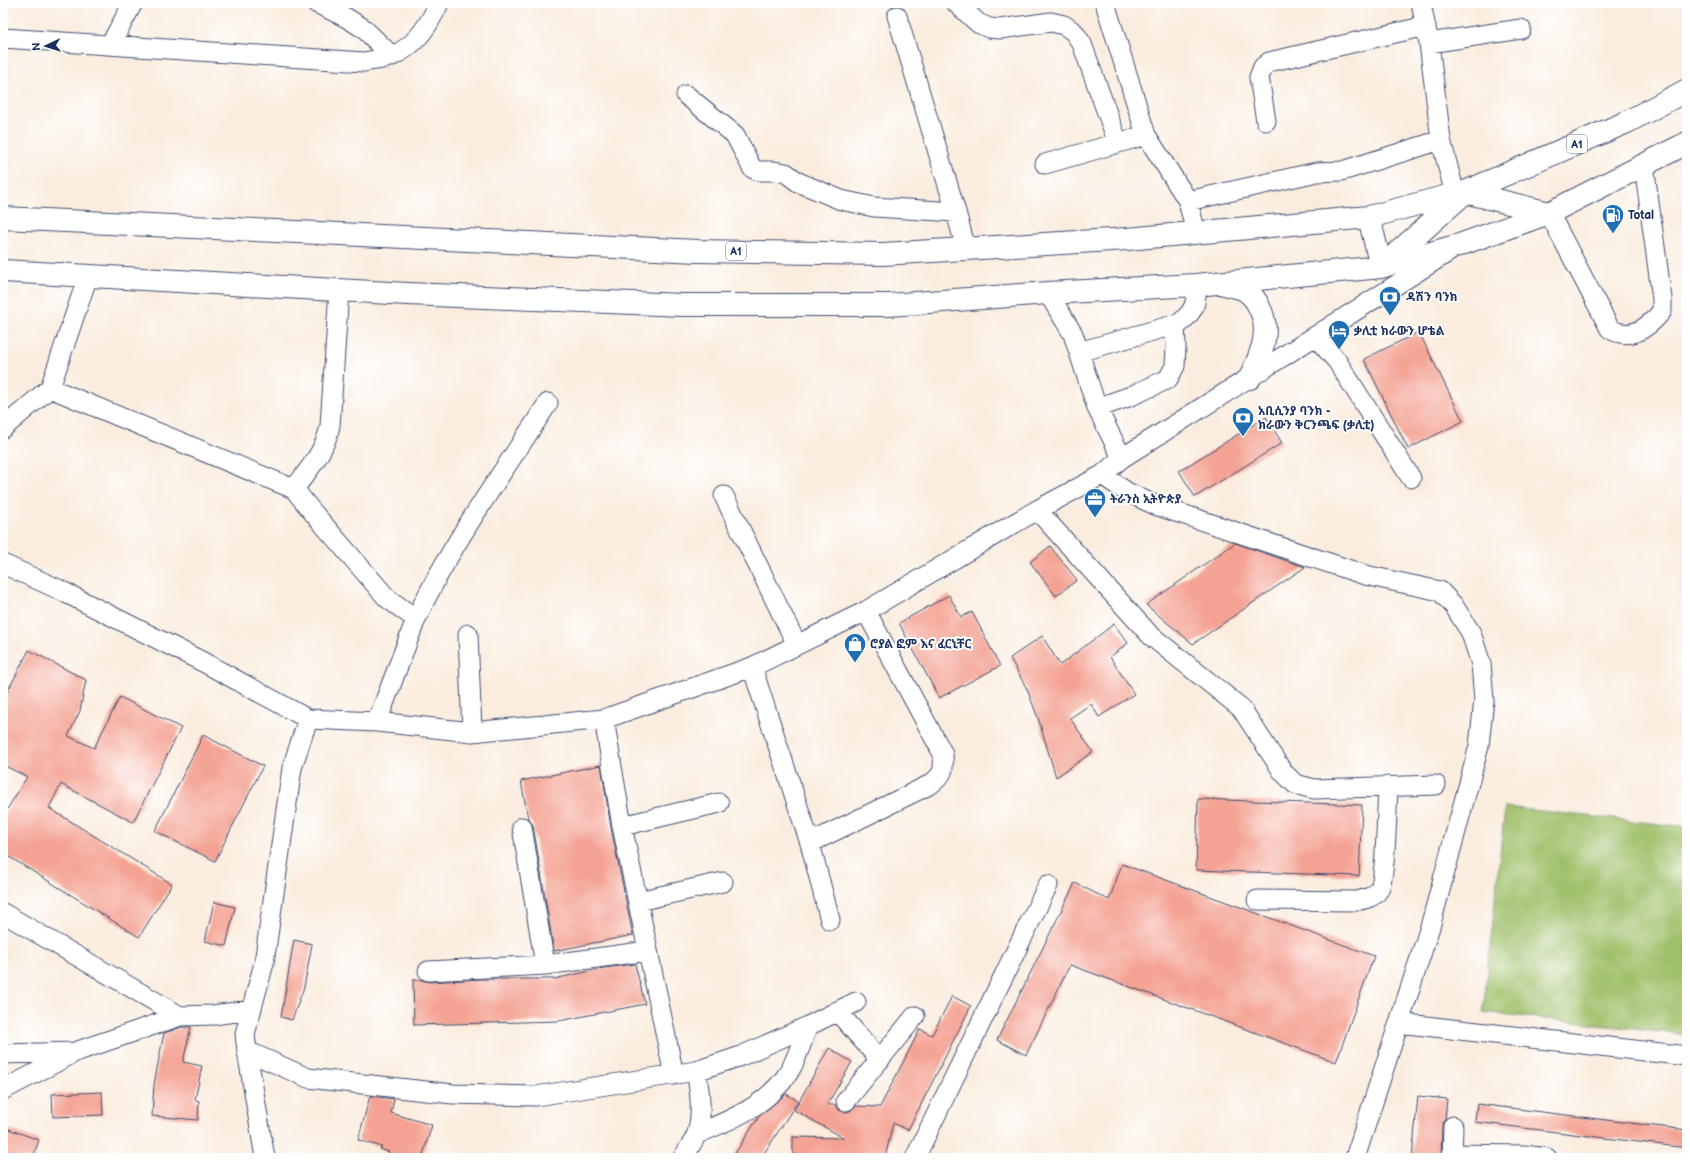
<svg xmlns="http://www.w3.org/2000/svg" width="1690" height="1161" viewBox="0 0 1690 1161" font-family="'Balsamiq Sans','Noto Sans Ethiopic',sans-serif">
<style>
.green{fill:#9fbf68;stroke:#5d7763}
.building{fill:#f4a293}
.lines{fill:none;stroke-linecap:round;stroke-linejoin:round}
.minor-casing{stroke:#3c4b71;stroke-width:21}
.major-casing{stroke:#3c4b71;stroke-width:24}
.minor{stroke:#fff;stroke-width:19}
.major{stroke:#fff;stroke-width:22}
.labels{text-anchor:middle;stroke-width:4;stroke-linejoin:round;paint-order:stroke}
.shield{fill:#fff;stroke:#5f6d8e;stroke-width:1}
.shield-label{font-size:11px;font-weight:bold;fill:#1b2f5e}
.poi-label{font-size:12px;font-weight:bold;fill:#1b2f5e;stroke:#fff;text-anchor:start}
</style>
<rect width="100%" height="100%" fill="#fff"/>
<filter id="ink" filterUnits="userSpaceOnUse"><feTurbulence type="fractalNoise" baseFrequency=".025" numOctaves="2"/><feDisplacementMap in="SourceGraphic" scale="8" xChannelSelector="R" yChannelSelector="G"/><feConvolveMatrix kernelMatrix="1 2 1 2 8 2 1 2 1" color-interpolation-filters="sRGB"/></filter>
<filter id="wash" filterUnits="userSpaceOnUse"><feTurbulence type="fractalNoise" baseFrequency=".012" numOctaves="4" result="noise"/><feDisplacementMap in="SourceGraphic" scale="16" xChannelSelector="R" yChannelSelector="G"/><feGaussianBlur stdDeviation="0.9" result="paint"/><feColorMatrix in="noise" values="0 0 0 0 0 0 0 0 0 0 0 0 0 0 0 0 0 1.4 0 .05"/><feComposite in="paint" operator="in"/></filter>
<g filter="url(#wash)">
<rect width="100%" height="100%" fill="#faecde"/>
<path class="green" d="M1505 807 1687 827V1035L1483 1012Z"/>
<g id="blocks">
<path class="building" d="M1419 332 1463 421 1408 449 1364 359Z
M1266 417 1282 443 1195 497 1179 471Z
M1235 543 1305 567 1193 644 1146 605Z
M1050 546 1077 580 1056 596 1030 562Z
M949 595 961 617 972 612 1000 666 939 698 899 623Z
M1114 624 1128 643 1110 657 1134 694 1099 717 1091 704 1070 718 1093 752 1056 777 1038 718 1027 689 1010 658 1042 636 1060 665Z
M29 650 86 680 80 711 68 736 94 748 120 697 181 728 133 822 61 784 49 808 172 884 139 937 3 853V816L27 777 3 765V700Z
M203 735 263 766 215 861 155 831Z
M601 765 611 828 633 935 554 951 533 825 528 818 521 781Z
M1198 799 1362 805 1359 876 1196 870Z
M1122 864 1374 956 1336 1062 1070 965 1026 1055 997 1040 1075 883 1109 900Z
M214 902 235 907 226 946 205 941Z
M294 940 312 944 304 987 292 1020 281 1017Z
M635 964 645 1004 559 1021 414 1025 413 980H422L429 982 481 979H554L604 968Z
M952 996 971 1006 908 1130 893 1123 885 1158H793V1137L844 1138 794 1110 829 1048 852 1062 827 1105H836L839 1110 845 1112 850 1111 856 1106 880 1107 920 1029 932 1035Z
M182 1027H191L183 1062 202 1066 195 1100 199 1101 198 1120 152 1116 154 1084 164 1033Z
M102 1092 103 1115 53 1117 52 1094Z
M786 1094 798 1101 761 1158H732L760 1115Z
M370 1096 394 1099 391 1113 432 1125 422 1158H386L389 1152 380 1149 382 1147 358 1140Z
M1418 1096 1447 1099 1445 1119 1442 1126 1441 1158H1412Z
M1477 1104 1687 1130V1148L1475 1122Z
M3 1127 39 1140 33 1158H3Z"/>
</g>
</g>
<g filter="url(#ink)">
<use href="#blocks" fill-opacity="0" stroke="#3c4b71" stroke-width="1"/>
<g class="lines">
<g class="minor-casing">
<path id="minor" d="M316 3 345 17 363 28 392 56
M956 3 978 23 989 28 1000 29 1051 22 1064 25 1074 32 1082 44 1118 143 1146 135
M1105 3 1146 135 1188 201 1196 233
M1421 3 1429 43 1441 140 1455 194
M897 16 956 212 966 249
M3 38 364 62C373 60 384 60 392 56 416 46 429 25 439 3
M1429 43 1521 29
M110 45 133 3
M686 95 735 135 752 168 758 171H774L786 173 798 182 841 200 874 207 956 212
M1266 121 1259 77 1263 67 1269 62 1426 26
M1045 164 1118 143
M1188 201 1317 172 1342 171 1441 140
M1549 213 1610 329C1631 341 1648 328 1662 311V299L1644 165
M88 276 50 388 294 489 310 509 387 598 416 619 377 722
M1048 293 1073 334 1097 408 1122 458
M1316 337 1337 361 1411 478
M1079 352 1180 323C1194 311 1197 304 1196 285
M1097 408 1131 396 1168 379 1175 366 1176 347 1175 325
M3 428 50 388
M1102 475 1127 492 1155 505 1365 575 1440 591 1454 606 1471 633 1481 664 1484 700 1479 746 1430 927 1355 1158
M294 489C309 469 325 451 330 426L339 290
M724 496 797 645
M1037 510 1150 635 1241 708 1283 772 1295 784 1314 789 1436 785
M3 564 58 589 205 663 308 719 377 722 472 732 604 719 752 667 866 611 1037 510 1102 475 1122 458 1450 251
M416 619C451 543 502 474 548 403
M468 634 472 732
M752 667 810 843 830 920
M604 719 622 826 674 1075
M622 826 719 803
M522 827 545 965
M810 843 931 784C944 774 944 770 943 754L866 611
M1257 900 1356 901C1365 899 1372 898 1378 891 1386 882 1387 803 1388 786
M638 901 723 882
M3 913 180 1016 213 1015 251 1010
M428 971 545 965 648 951
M837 1011 880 1060
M1399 1023 1687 1056
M247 1051 308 1078 453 1094 536 1096 696 1071 741 1056 808 1026 856 1002
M3 1054 75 1052 180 1016
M3 1090 72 1054
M846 1101 915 1016
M697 1134C731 1120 768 1105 789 1072 797 1059 802 1041 808 1026
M1452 1154 1524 1155 1547 1158
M265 1158 247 1051 245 1034 264 963 292 768 308 719
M683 1158C687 1150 694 1142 697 1133 703 1114 700 1091 696 1071
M915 1158 1048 885
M1452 1158 1453 1126"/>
</g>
<g class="major-casing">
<path id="major" d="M1465 192 1549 213
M1369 217 1381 267
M3 218 698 251 883 254 1127 239 1369 217 1455 194 1465 192 1627 122 1687 90
M1385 264 1462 195
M3 271 408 294 683 305H889L1048 293 1196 285 1381 267 1459 245 1549 213 1687 143
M1224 284C1231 286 1239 287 1245 290 1252 295 1256 299 1259 307 1272 331 1261 354 1250 378"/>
</g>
<use href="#minor" class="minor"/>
<use href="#major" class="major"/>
</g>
</g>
<defs>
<g id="fuel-pin" transform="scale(1.15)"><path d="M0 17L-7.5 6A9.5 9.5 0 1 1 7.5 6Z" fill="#1f6fb2" stroke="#fff"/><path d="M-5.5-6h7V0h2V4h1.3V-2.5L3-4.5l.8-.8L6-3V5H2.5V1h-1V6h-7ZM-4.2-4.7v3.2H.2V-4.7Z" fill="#fff"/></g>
<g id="bank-pin" transform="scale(1.15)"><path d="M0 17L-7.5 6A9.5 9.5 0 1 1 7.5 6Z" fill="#1f6fb2" stroke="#fff"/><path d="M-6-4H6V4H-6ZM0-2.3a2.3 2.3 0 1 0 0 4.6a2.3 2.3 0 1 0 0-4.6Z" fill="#fff"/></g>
<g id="hotel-pin" transform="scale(1.15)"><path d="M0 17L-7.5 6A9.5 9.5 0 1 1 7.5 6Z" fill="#1f6fb2" stroke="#fff"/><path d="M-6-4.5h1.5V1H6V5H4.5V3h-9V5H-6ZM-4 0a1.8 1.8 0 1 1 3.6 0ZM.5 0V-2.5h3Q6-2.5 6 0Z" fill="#fff"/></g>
<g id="office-pin" transform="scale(1.15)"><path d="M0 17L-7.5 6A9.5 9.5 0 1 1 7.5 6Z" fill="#1f6fb2" stroke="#fff"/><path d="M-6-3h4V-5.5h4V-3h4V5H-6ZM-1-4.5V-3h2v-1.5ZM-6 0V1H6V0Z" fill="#fff"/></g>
<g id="shop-pin" transform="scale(1.15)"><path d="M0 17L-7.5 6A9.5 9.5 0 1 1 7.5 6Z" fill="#1f6fb2" stroke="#fff"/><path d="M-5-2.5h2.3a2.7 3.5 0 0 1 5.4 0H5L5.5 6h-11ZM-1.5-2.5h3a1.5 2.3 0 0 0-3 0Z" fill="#fff"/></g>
</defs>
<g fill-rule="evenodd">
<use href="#fuel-pin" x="1613" y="215"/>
<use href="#bank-pin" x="1390" y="297"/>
<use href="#hotel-pin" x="1339" y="331"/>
<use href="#bank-pin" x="1243" y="418"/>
<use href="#office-pin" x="1095" y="499"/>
<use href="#shop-pin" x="855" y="644"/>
</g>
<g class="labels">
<g class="shield">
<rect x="1567" y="135" width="20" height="18" rx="3"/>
<rect x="726" y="242" width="20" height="18" rx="3"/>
</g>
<g class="shield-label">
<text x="1577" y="148">A1</text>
<text x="736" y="255">A1</text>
</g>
<g class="poi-label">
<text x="1628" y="219">Total</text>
<text x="1406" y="301">ዳሽን ባንክ</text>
<text x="1354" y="335">ቃሊቲ ክራውን ሆቴል</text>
<text x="1258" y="415">አቢሲንያ ባንክ -<tspan x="1258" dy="14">ክራውን ቅርንጫፍ (ቃሊቲ)</tspan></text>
<text x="1110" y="503">ትራንስ ኢትዮጵያ</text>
<text x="870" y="648">ሮያል ፎም እና ፈርኒቸር</text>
</g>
</g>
<rect width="1690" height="1161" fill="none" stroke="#fff" stroke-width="16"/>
<g transform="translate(46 46) rotate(266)" stroke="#ffffff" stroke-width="3" paint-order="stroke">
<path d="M0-3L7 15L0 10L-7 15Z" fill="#1b2f5e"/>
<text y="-6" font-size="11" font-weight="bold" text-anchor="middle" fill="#1b2f5e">N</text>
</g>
</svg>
